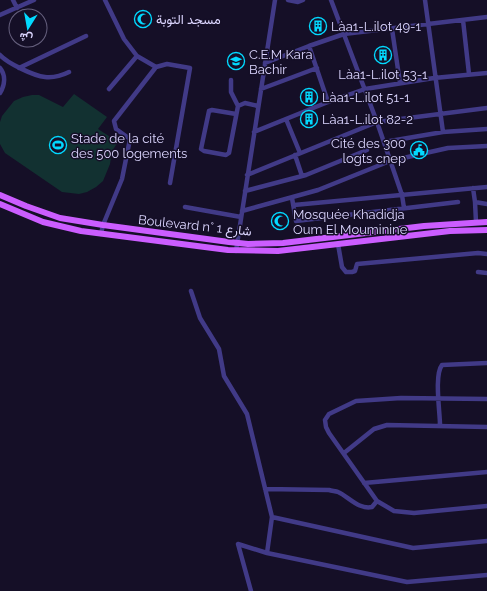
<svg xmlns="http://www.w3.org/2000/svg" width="487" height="591" viewBox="0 0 487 591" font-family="Raleway,Vazirmatn,sans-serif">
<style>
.green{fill:#123131}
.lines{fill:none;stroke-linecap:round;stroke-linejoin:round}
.minor{stroke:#413a87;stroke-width:4.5}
.major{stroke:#cb5dff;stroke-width:6}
.labels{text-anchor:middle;stroke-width:3;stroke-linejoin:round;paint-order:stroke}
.poi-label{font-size:13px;fill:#dcd6ff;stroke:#150f27;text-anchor:start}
.street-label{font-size:13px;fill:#dcd6ff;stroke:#150f27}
</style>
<rect width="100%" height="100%" fill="#150f27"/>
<path class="green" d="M74 94 107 117 98 129 118 142 112 151 110 164 103 181 96 187 87 192 79 194 62 192 5 153 0 144V122L2 116 14 101 23 97 32 95H39L63 107Z"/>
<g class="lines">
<path class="minor" d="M13 0 17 8
M288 0 298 2 303 0
M331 0 377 122 402 195 404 208
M425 0 443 132
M0 15 34 0
M463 20 469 74
M392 29 400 83
M309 46 328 102
M0 55C7 63 34 76 45 77 54 78 61 76 69 72
M265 63 309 46 344 34 487 17
M156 67 167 64 190 68 170 183
M0 68C6 75 5 85 0 93
M19 68 86 36
M231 80V92L238 106 245 103 258 106
M109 89 137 56
M261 89 317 68
M236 114 212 110 209 111 201 149 204 151 226 155 229 153 238 106
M286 119 300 153
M254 132 328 102 365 89 434 78 487 73
M384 142 443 132 487 129
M295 155 302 176
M247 175 377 122 487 108
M473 188 475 202 487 204
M245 191 306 175 367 150 366 147 371 145
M292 198 296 221 458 202
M475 202 476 222
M294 205 487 187
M185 207 241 217
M242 211 318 190 390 161 448 148 487 146
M101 234 103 225 122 179 130 139 116 129 114 121 156 67 137 56 124 39 105 0
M338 244 342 267 346 272H352L355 271 357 264 478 253 487 254
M236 251 275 0
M478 272 487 273
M191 291 200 318 219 349 224 376 247 414 272 517 267 553 238 544 251 591
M487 399 401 398 356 401 329 414 325 420 326 427 329 433 377 501 394 511 414 513 487 506
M440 425C440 412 434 375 442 365L487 363
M344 453 374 429 387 425 487 427
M364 483 487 472
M265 489 329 490C332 491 336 491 338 492 349 497 359 510 372 507L377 501
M272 517 413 548 487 541
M267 553 407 582 487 575"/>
<path class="major" d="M0 195 26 206 60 218 103 225 229 242 248 244 283 243 424 226 487 222
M0 204 43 222 81 231 228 250 278 251 450 231 487 230"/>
</g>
<defs>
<g id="mosque-ring" transform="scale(0.9)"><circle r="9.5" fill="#150f27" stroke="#02d9ff" stroke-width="1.5"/><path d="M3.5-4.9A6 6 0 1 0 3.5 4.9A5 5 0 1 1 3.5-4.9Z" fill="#02d9ff"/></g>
<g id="building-ring" transform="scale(0.9)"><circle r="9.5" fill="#150f27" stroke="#02d9ff" stroke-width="1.5"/><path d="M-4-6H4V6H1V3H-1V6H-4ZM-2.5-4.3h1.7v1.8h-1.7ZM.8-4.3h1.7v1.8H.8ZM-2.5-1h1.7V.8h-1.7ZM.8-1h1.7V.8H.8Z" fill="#02d9ff"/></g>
<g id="university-ring" transform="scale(0.9)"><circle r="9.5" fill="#150f27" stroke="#02d9ff" stroke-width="1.5"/><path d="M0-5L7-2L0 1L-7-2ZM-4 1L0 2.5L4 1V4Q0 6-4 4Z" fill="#02d9ff"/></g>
<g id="stadium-ring" transform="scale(0.9)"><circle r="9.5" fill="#150f27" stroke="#02d9ff" stroke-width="1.5"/><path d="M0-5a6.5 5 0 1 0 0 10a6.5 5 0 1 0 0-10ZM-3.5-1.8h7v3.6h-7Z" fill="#02d9ff"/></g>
<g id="civic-ring" transform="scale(0.9)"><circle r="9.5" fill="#150f27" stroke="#02d9ff" stroke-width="1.5"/><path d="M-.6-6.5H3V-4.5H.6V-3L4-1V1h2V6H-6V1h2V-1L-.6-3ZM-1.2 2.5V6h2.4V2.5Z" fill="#02d9ff"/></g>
</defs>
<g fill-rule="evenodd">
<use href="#mosque-ring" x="143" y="19"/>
<use href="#building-ring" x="318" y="26"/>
<use href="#building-ring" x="383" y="55"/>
<use href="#university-ring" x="236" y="61"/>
<use href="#building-ring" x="309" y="97"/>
<use href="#building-ring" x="309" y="119"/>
<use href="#stadium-ring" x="58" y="145"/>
<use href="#civic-ring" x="419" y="150"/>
<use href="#mosque-ring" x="280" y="221"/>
</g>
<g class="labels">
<g class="poi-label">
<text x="156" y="24">مسجد التوبة</text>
<text x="331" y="31">Làa1-L.ilot 49-1</text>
<text x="249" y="59">C.E.M Kara<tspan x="249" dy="15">Bachir</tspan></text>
<text x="383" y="79" text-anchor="middle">Làa1-L.ilot 53-1</text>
<text x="322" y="102">Làa1-L.ilot 51-1</text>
<text x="322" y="124">Làa1-L.ilot 82-2</text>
<text x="71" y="143">Stade de la cité<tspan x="71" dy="15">des 500 logements</tspan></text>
<text x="406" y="148" text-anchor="end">Cité des 300<tspan x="406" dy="15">logts cnep</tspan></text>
<text x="293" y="219">Mosquée Khadidja<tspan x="293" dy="15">Oum El Mouminine</tspan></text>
</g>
<g class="street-label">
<text transform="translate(195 225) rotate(6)" y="5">Boulevard n° شارع 1</text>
</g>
</g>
<g transform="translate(28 28) rotate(191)"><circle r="19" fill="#150f27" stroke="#655f7d"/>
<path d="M0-3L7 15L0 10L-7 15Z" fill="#02d9ff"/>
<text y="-6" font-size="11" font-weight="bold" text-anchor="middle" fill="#dcd6ff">ش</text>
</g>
</svg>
